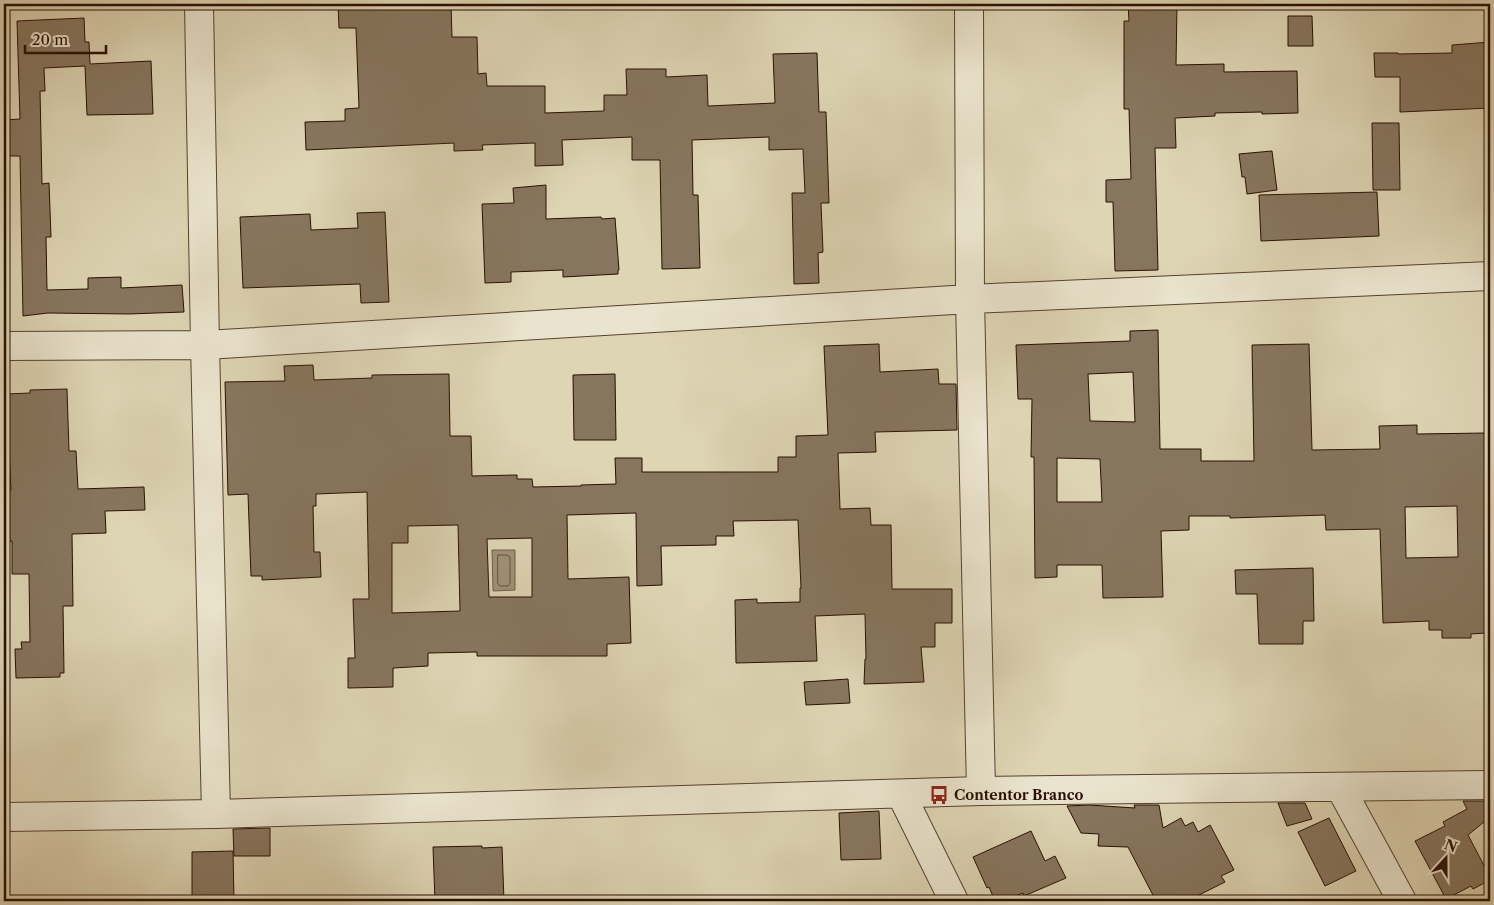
<svg xmlns="http://www.w3.org/2000/svg" width="1494" height="905" viewBox="0 0 1494 905" font-family="'Libre Caslon Text',serif">
<style>
.water{fill:#a09278;stroke:#705e49}
.lines{fill:none;stroke-linecap:round;stroke-linejoin:round}
.shore{stroke:#64503e;stroke-width:1}
.building{fill:#87765f;stroke:#290f03;fill-rule:evenodd}
.minor-casing{stroke:#56402f;stroke-width:30}
.minor{stroke:#eae4ce;stroke-width:28}
.labels{text-anchor:middle;stroke-width:4;stroke-linejoin:round;paint-order:stroke}
.poi-label{font-size:14px;font-weight:bold;fill:#290f03;stroke:#eae4ce;text-anchor:start}
</style>
<rect width="100%" height="100%" fill="#ded5b4"/>
<filter id="stains"><feTurbulence type="fractalNoise" baseFrequency=".004" numOctaves="4"/><feColorMatrix values="0 0 0 0 .2 0 0 0 0 .09 0 0 0 0 .02 0 0 0 .5 -.17"/></filter>
<radialGradient id="worn" r=".72"><stop offset=".6" stop-color="#630" stop-opacity="0"/><stop offset="1" stop-color="#630" stop-opacity=".3"/></radialGradient>
<path class="water" d="M492 550H515V590L493 591Z"/>
<g class="lines">
<path class="shore" d="M498 555H507L510 557V583L508 586H500L498 584Z"/>
</g>
<path class="building" d="M338 4H451L452 37H477L478 74 486 73 487 86H545V113L604 111V95H627L626 69H666V77L707 75 708 106 775 103 773 54 817 53 819 112H826L829 203H821L823 252 818 253 819 283 794 284 792 193H805L803 149 769 150V137L692 140 693 195H698L700 268 662 269 660 160H632V137L562 140 563 165 535 166V143L482 145 483 150 454 151V143L306 150 305 122 345 121V109L359 108 356 28H339Z
M1128 4H1177L1176 65 1224 64V72L1297 71 1298 113 1262 114V112L1215 113V116L1175 118 1176 148H1155L1158 270 1115 271 1113 202H1106V180L1131 179 1129 109H1124V21H1129Z
M1288 16H1312L1313 46H1288Z
M84 18 85 42H89L90 64 151 61 153 114 87 115 85 66 44 68 45 91H40L42 184 49 183 51 237H46L47 290 88 289V278L121 277V288L182 285 184 312 128 314 48 313 23 316 20 156H4V120L20 119 17 21Z
M1490 42V108L1400 112V77H1375L1374 53H1398V54L1452 53V45Z
M1372 123H1399L1400 190H1373Z
M1272 151 1277 190 1247 194 1245 177H1242L1239 154Z
M546 185V219L601 217 602 219 615 218 619 270H618V274L563 277V270L511 272V282L485 283 482 204 514 203 513 188Z
M1377 192 1379 236 1261 241 1259 195Z
M385 212 389 302 361 303 360 284 243 288 240 217 310 214 311 230 358 228 357 213Z
M1158 330 1160 449H1201V461H1254L1252 345 1309 344 1312 450 1380 449 1379 426 1417 425V434L1485 433 1486 455 1490 454V555H1485L1486 633 1471 634V638H1442V630H1429V621L1383 623 1380 529 1326 530 1325 515 1230 518V516H1189V530L1161 531 1163 597 1103 598 1102 565H1057V577L1035 578 1034 457H1031L1032 399H1018L1016 345 1130 341V331ZM1133 372 1135 422 1090 421 1088 374ZM1057 458 1100 459 1102 502H1057ZM1457 506 1458 557 1406 558 1405 507Z
M879 344 880 372 938 369 939 384H956L957 430 875 432 876 452 838 453 840 509 870 508 871 525H891L892 589H952V623H935V647H921L924 682 864 684 865 659H866L865 614 815 616 817 661 736 663 735 600 757 599V603L800 602V588H801L798 520 733 521 734 536H716V545L661 546 662 585 637 586 636 513 567 515 568 579 629 577 631 643 607 644V656H477V652L428 653V666L393 668V687L348 688V658H355L353 599H369L367 492 316 494V506H313L314 552H320L321 577 262 580V576H251L248 494 228 495 225 382 285 381 284 366 313 365 314 380 372 378V375L449 374 450 436H471L472 476 517 475V479H532L533 487 581 486V485L616 484 615 458H642V472H778V457H796V436L828 435 824 346ZM458 525 460 611 392 613V543H408V526ZM532 538V597H489L487 539Z
M615 374 616 440H574L573 375Z
M67 389 69 451H76L78 489 144 487 145 510 105 511 106 533 72 534 73 606H63L64 673H60V677L16 678 15 649H22L21 642H30L29 574H12V541L4 542V490H11L6 394 30 393V390Z
M1313 568 1314 621H1303V644H1259L1257 594H1236L1235 570Z
M848 679 850 703 806 705 804 682Z
M1463 801H1490V817L1468 835 1490 877V880L1473 889 1471 886 1446 899 1415 841 1445 826 1443 822 1467 809Z
M1278 803H1305L1312 819 1287 826Z
M1089 805 1135 808 1134 805H1159L1163 828 1181 818 1185 826 1193 822 1198 832 1210 825 1234 870 1221 876 1225 882 1187 901H1156L1128 847 1098 846 1099 834 1081 833 1067 806Z
M879 811 881 859 841 860 839 813Z
M1329 818 1356 871 1325 886 1298 832Z
M270 828V856H234L233 829Z
M1031 831 1045 861 1055 856 1066 878 1024 896 1023 893 1003 901H995L989 887 987 888 973 857Z
M482 846V848L502 847 504 901H435L433 847Z
M233 851 234 901H192V852Z"/>
<g class="lines">
<g class="minor-casing">
<path id="minor" d="M199 4 205 345 216 814
M969 4 970 299 981 791
M4 346 205 345 970 299 1490 276
M1340 787 1402 901
M901 794 954 901
M4 817 216 814 981 791 1490 785"/>
</g>
<use href="#minor" class="minor"/>
</g>
<defs>
<g id="bus-bare" transform="scale(1.5)"><path d="M-5-6H5V4H4V6H2V4H-2V6H-4V4H-5ZM-3.5-4V0h7V-4ZM-3.5 1.2v1.5H-2V1.2ZM2 1.2v1.5H3.5V1.2Z" fill="#8f2418" stroke="#eae4ce" stroke-width="2.5" paint-order="stroke"/></g>
</defs>
<g fill-rule="evenodd">
<use href="#bus-bare" x="939" y="795"/>
</g>
<g class="labels">
<g class="poi-label">
<text x="954" y="800">Contentor Branco</text>
</g>
</g>
<rect width="1494" height="905" fill="none" stroke="#ded5b4" stroke-width="20"/>
<rect x="5" y="5" width="1484" height="895" fill="none" stroke="#290f03" stroke-width="2.5"/>
<rect x="10" y="10" width="1474" height="885" fill="none" stroke="#290f03"/>
<g transform="translate(1446 858) rotate(21)" stroke="#eae4ce" stroke-width="4" paint-order="stroke">
<path d="M0-4L9 19L0 12L-9 19Z" fill="#290f03"/>
<text y="-8" font-size="14" font-weight="bold" text-anchor="middle" fill="#290f03">N</text>
</g>
<path d="M25 45v8h81v-8" fill="none" stroke="#290f03" stroke-width="2.5"/>
<text x="32" y="45" font-size="15" fill="#290f03" stroke="#eae4ce" stroke-width="4" paint-order="stroke">20 m</text>
<rect width="100%" height="100%" filter="url(#stains)"/>
<rect width="100%" height="100%" fill="url(#worn)"/>
</svg>
